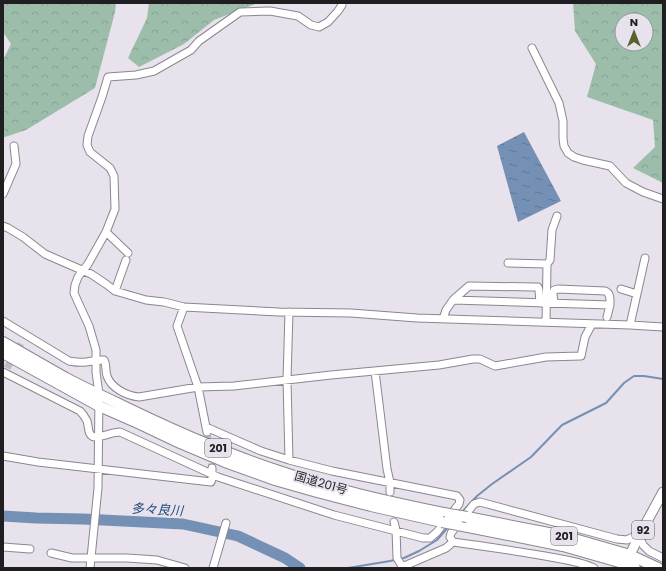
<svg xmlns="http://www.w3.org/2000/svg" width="666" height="571" viewBox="0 0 666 571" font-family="Poppins,'Noto Sans JP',sans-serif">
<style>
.forest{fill:url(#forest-crowns);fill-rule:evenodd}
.water{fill:url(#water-ripples)}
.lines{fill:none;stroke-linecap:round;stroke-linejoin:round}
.stream{stroke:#7491b5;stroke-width:2}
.river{stroke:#7491b5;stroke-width:11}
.minor-tunnel{stroke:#c0bbc3;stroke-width:7;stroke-dasharray:7 3.5;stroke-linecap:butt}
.minor-casing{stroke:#8c868f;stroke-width:9}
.major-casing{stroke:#8c868f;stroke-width:11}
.highway-casing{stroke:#8c868f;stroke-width:12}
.minor{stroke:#fff;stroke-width:7}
.major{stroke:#fff;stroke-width:9}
.highway{stroke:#fff;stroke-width:10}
.highway-bridge-casing{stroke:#8c868f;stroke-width:12;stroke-linecap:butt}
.highway-bridge{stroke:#fff;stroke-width:10}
.labels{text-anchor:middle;stroke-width:4;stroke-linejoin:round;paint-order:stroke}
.shield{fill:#e8e2ec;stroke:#5c595e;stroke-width:1}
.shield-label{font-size:11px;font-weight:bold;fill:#201e21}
.street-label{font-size:12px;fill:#201e21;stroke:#e8e2ec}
.water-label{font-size:13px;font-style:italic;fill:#234c7c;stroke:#e8e2ec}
</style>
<defs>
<pattern id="forest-crowns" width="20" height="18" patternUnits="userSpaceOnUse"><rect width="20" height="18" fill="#9cbdaa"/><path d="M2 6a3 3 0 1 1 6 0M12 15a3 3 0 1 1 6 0" fill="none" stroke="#86a292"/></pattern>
<pattern id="water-ripples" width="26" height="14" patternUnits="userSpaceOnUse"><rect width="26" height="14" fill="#7491b5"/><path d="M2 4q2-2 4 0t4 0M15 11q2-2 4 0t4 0" fill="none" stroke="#5f7693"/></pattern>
</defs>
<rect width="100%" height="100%" fill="#e8e2ec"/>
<path class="forest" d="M3 3H116L115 12 95 88 26 130 5 137H3V60L11 44 3 32Z
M149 3H258L214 20 184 44 139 67 128 58 147 18Z
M573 3H663V183L633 168 655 147 653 120 587 97 596 64 575 31ZM622 20H646V44H622Z"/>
<path class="water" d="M524 132 561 201 518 222 497 146Z"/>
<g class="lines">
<path class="stream" d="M462 512 477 496 492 484 531 457 562 425 606 403 624 383 631 378 634 376H644L663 379
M348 568 390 561 404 558 419 551 437 540 449 526"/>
<path class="river" d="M3 516 36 518 83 519 183 524 238 536 285 558 300 568"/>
<path class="minor-tunnel" d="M7 368 22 342
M207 432 212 468"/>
<g class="minor-casing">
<path id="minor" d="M532 48 559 103 563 121V138L564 146 568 153 574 157 583 160 610 166 626 183 643 192 663 199
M3 194 16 164 14 146
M3 226 8 228 23 237 45 254 91 274 106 284 115 291 146 300 164 302 184 307 279 312 351 313 417 318 630 325 663 327
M106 232 128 253
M508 263 547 264 546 322
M547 264 550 260 552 230 557 216
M621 289 637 294
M115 291 126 260
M540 303 539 290 538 287H534L469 286 453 300 610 305C610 300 611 293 605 291L558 289 554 290 553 293 554 303
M184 307 177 326 198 387 207 432
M607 317 610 305
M443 319 446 310 453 300
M3 321 69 361C75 362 80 363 86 362 93 361 97 360 104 360 107 365 105 370 107 376 111 388 127 396 139 397L198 387 234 386 331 375 439 365 473 359H480L495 366 546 357 581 356 585 337 592 324
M630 325 645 258
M375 371 387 469 390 482V492
M3 372 80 411C83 414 85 417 87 421 89 426 87 436 95 437 103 437 112 432 120 432L218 477 334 515 423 538H430L437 532 459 504 460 500 457 496 332 471 289 460 261 451 206 427
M3 456 38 462 211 482 212 479V468
M289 460 287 380 289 312
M394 522 396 530 397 558 403 568
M453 542 450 537 451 533 474 504 480 502 617 539 627 540 633 537 639 536 643 545 649 551 663 558
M453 542C484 546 515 551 545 556 561 559 579 561 594 568
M3 547 30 549
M51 553 72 558H127L157 560 185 568
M402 567 446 548 453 542
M90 568 98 488 99 394 96 372V350L89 326 78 302 74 293 75 285 78 277 88 264 106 232 115 209 114 176 110 168 90 152 87 145 88 136 102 97 108 77 136 75 154 71 191 50 199 41 240 12 270 11 298 16 311 25 319 27 328 22 338 11 342 5
M213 568 226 523"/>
</g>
<g class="major-casing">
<path id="major" d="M627 561 639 536 663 492"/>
</g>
<g class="highway-casing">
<path id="highway" d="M3 342C24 354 45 366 66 378 83 387 100 395 117 403 168 428 220 451 273 469 331 489 390 502 449 514
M3 353 99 406 140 424 180 443 225 462 275 480 317 492 371 506 442 522
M467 517 564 536 630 555 658 568
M458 525 563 546 626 564 635 568"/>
</g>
<use href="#minor" class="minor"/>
<use href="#major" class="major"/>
<use href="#highway" class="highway"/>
<g class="highway-bridge-casing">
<path id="highway-bridge" d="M449 514 467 517
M442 522 458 525"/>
</g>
<use href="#highway-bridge" class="highway-bridge"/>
</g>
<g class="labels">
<g class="shield">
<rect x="205" y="439" width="26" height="18" rx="3"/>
<rect x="632" y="521" width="22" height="18" rx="3"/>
<rect x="551" y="527" width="26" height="18" rx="3"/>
</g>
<g class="shield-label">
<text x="218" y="452">201</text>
<text x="643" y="534">92</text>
<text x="564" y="540">201</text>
</g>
<g class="street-label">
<text transform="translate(321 483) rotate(16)" y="4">国道201号</text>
</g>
<g class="water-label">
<text transform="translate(157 509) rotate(3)" y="5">多々良川</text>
</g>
</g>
<rect width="666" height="571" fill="none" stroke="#201e21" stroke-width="8"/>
<g transform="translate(634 32)"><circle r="19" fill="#e8e2ec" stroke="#98949b"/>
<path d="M0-3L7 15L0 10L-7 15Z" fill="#5c602e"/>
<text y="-6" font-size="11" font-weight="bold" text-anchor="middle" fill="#201e21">N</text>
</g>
</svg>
